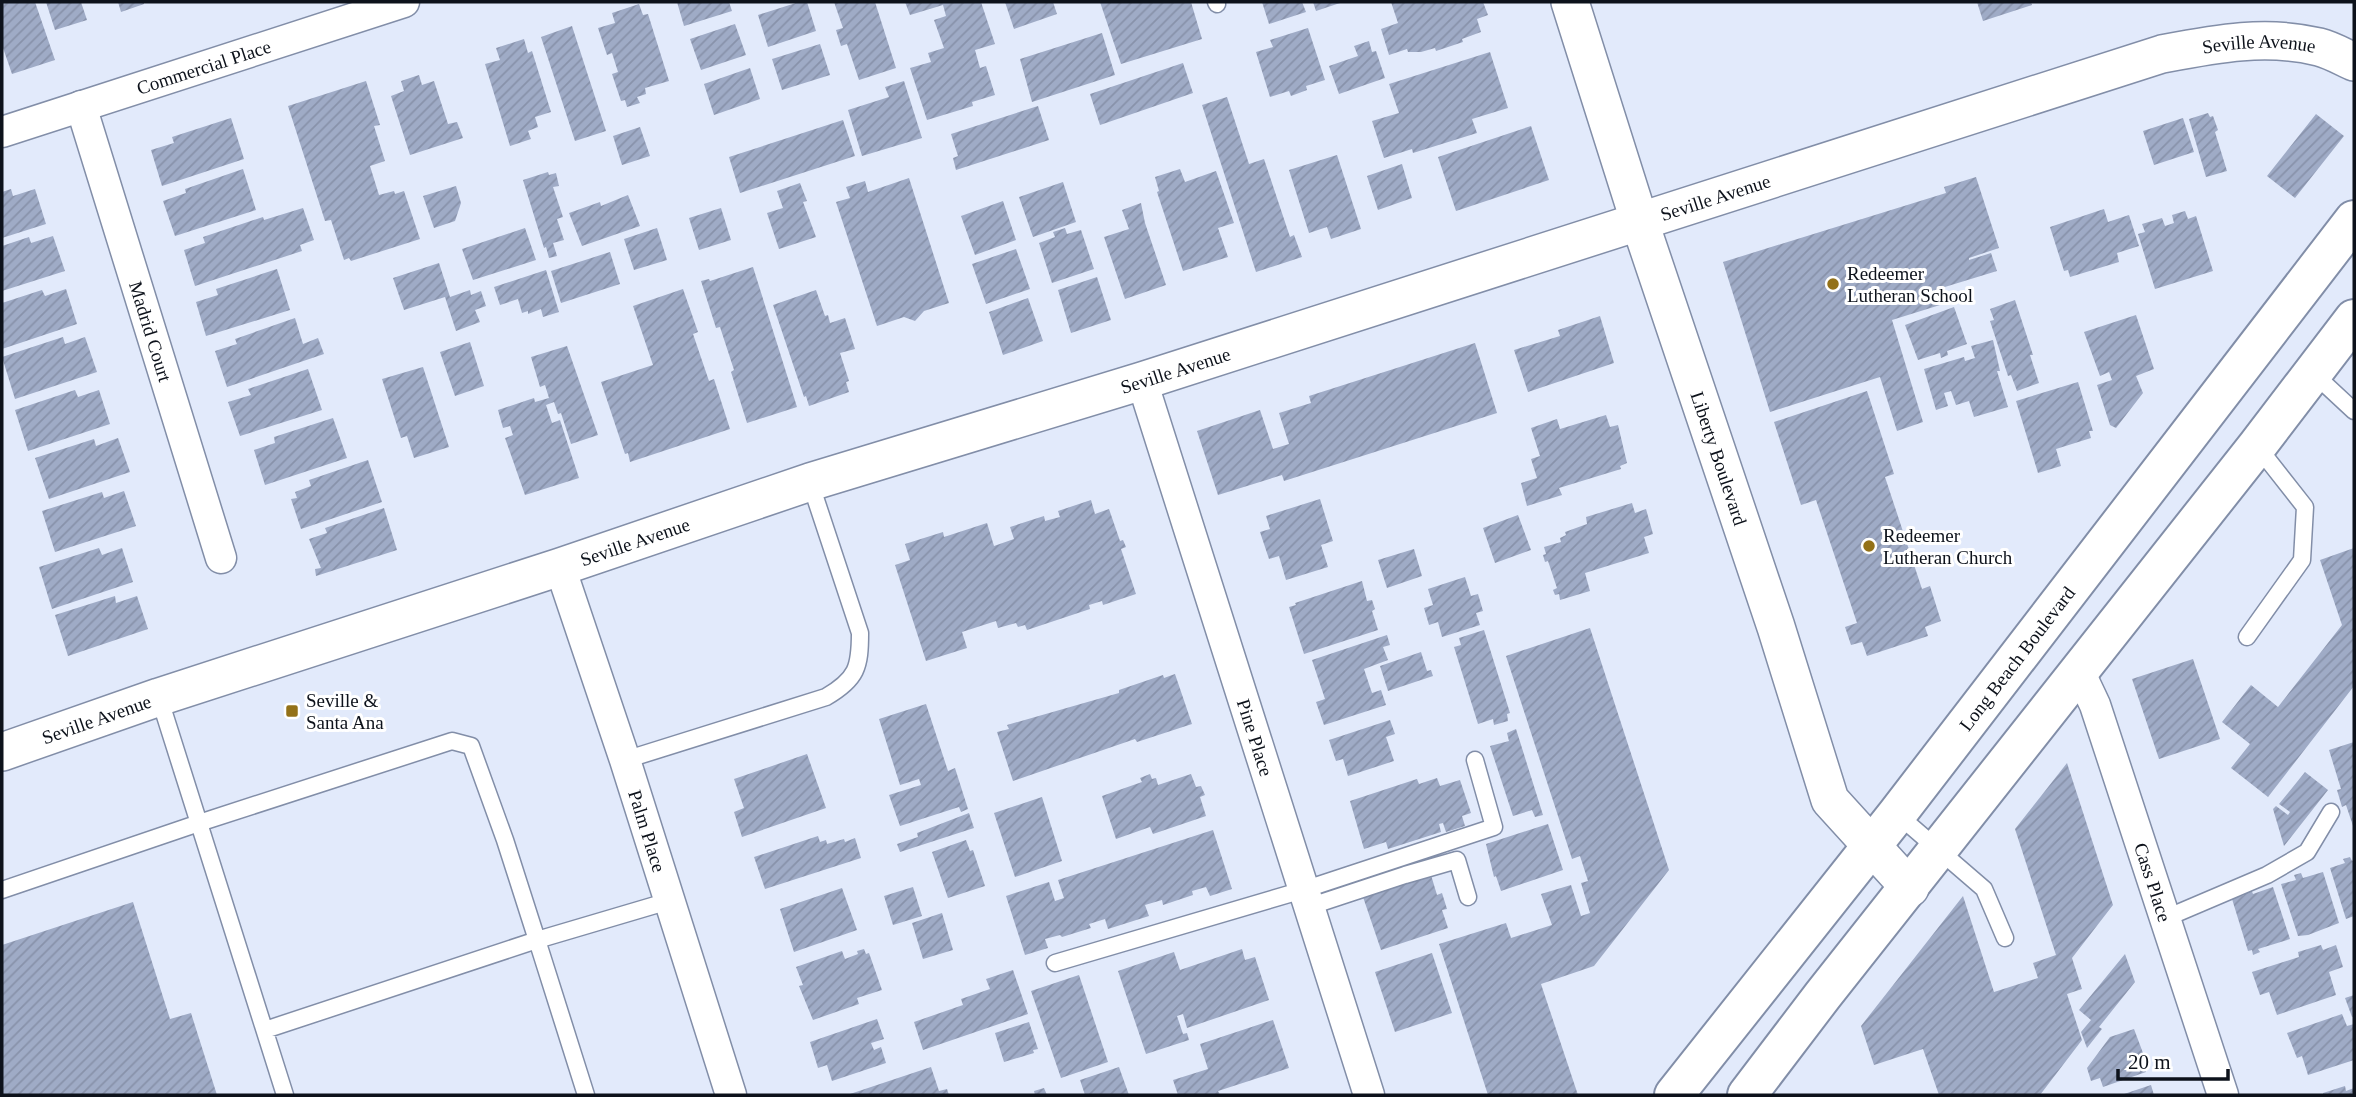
<svg xmlns="http://www.w3.org/2000/svg" width="2356" height="1097" viewBox="0 0 2356 1097" font-family="'Times New Roman',serif">
<style>
.building{fill:url(#building-hatch)}
.lines{fill:none;stroke-linecap:round;stroke-linejoin:round}
.service-casing{stroke:#828ea8;stroke-width:19}
.minor-casing{stroke:#828ea8;stroke-width:33}
.tertiary-casing{stroke:#828ea8;stroke-width:40}
.primary-casing{stroke:#828ea8;stroke-width:42}
.service{stroke:#fff;stroke-width:16}
.minor{stroke:#fff;stroke-width:30}
.tertiary{stroke:#fff;stroke-width:37}
.primary{stroke:#fff;stroke-width:38}
.poi-dot{fill:#937118;stroke:#fff;stroke-width:2.5}
.labels{text-anchor:middle;stroke-width:6;stroke-linejoin:round;paint-order:stroke}
.street-label{font-size:19px;fill:#0d121b;stroke:#fff}
.poi-label{font-size:19px;fill:#0d121b;stroke:#fff;text-anchor:start}
</style>
<defs>
<pattern id="building-hatch" width="6" height="6" patternUnits="userSpaceOnUse" patternTransform="scale(1.75)"><rect width="6" height="6" fill="#9fabc6"/><path d="M-1 1l2-2M0 6l6-6M5 7l2-2" fill="none" stroke="#8892aa"/></pattern>
</defs>
<rect width="100%" height="100%" fill="#e2eafb"/>
<path class="building" d="M2 2H35L55 60 12 74 2 45Z
M46 2H81L87 20 55 30Z
M118 2H144V4L121 12Z
M677 2H729L732 11 684 26Z
M799 2H807L816 31 768 47 758 15Z
M834 2H875L896 68 859 80 847 44 841 46 836 30 843 28Z
M905 2H981L995 44 975 50 980 68 986 66 995 95 972 102 973 106 927 120 910 68 931 62 928 53 944 48 934 20 946 16 943 5 910 15Z
M1005 2H1053L1057 14 1014 29Z
M1100 2H1191L1202 39 1121 64Z
M1262 2H1302L1306 12 1269 24Z
M1313 2H1343L1316 11Z
M1391 2H1483L1488 15 1477 19 1481 32 1462 39 1463 42 1436 51 1435 48 1421 52H1408L1407 49 1389 55 1381 29 1398 23Z
M1977 2H2031L2032 5 1983 21Z
M639 4 643 15 648 14 669 81 645 88 646 94 637 97 640 103 627 107 625 100 621 101 612 74 618 72 612 53 607 55 598 28 615 23 612 13Z
M735 24 746 55 701 70 690 39Z
M572 26 606 131 575 141 541 37Z
M1308 28 1325 80 1306 86 1307 90 1291 96 1289 91 1270 97 1256 52 1273 47 1270 40Z
M1102 33 1115 75 1032 102 1020 59Z
M524 39 528 53 532 51 551 112 535 117 538 127 528 131 531 139 510 146 485 64 500 60 496 48Z
M1369 41 1372 52 1376 51 1385 78 1339 94 1329 66 1358 56 1354 46Z
M820 44 830 75 782 90 772 59Z
M1490 52 1508 108 1472 119 1477 133 1413 153 1412 149 1384 158 1372 121 1399 113 1389 84Z
M1183 63 1193 93 1100 125 1090 94Z
M750 68 760 99 714 115 704 84Z
M419 75 422 85 434 81 448 124 457 122 463 138 410 155 391 96 404 91 401 81Z
M366 81 380 125 374 126 385 161 370 166 379 195 394 191 395 194 404 191 420 239 351 261 349 258 344 260 331 220 325 221 288 106Z
M904 81 922 138 862 156 848 110 889 97 885 87Z
M1227 97 1249 164 1264 159 1290 237 1294 235 1302 257 1256 272 1202 105Z
M1038 106 1049 140 956 170 953 158 958 156 951 134Z
M2208 113 2210 117 2213 116 2218 130 2215 132 2227 171 2206 177 2189 119Z
M2316 114 2344 136 2295 198 2267 176Z
M231 118 244 159 162 186 151 150 174 143 172 137Z
M2183 118 2194 152 2154 165 2143 131Z
M843 120 855 156 740 193 729 157Z
M1531 126 1549 180 1456 211 1438 157Z
M640 127 650 156 622 165 613 136Z
M1337 155 1361 229 1331 239 1327 227 1309 233 1289 170Z
M1402 164 1412 198 1378 210 1367 176Z
M243 169 256 210 175 236 163 201 186 193 185 189Z
M1180 169 1185 182 1216 171 1234 223 1218 228 1228 257 1183 271 1157 192 1159 191 1155 177Z
M548 172 549 175 556 173 559 186 553 187 563 217 557 219 564 240 553 243 557 256 549 258 546 247 544 248 523 180Z
M1976 177 1999 248 1969 258V260L1991 253 1997 271 1935 290 1940 305 1892 320 1923 422 1897 431 1880 377 1770 412 1723 262 1946 193 1944 187Z
M909 178 949 303 924 311 915 321 904 317 877 326 836 202 850 198 846 187 865 181 868 192Z
M1063 182 1076 222 1033 237 1019 197Z
M800 183 807 201 803 202 816 237 779 249 767 213 783 208 777 191Z
M456 186 461 203 455 221 434 228 423 196Z
M11 189 13 196 35 189 46 224 2 238V192Z
M628 195 640 226 582 246 569 213 600 202 601 206Z
M1003 201 1016 240 975 255 961 216Z
M1141 203 1145 223 1166 285 1125 299 1104 237 1129 229 1122 210Z
M303 208 314 240 300 245 302 251 195 286 184 250 205 243 203 237 263 217 264 220Z
M721 208 731 240 699 250 689 218Z
M2104 209 2108 222 2129 215 2139 246 2117 253 2119 262 2070 277 2068 270 2064 271 2050 227Z
M2185 211 2188 219 2196 216 2213 271 2155 289 2138 234 2145 232 2142 224 2162 218 2165 226 2174 223 2172 215Z
M525 228 536 260 473 280 462 249Z
M657 228 667 260 634 270 624 239Z
M1065 228 1067 234 1081 230 1094 269 1052 283 1039 243 1055 237 1053 232Z
M53 236 65 271 2 291V246L29 237 31 243Z
M1016 249 1030 289 986 304 972 264Z
M610 252 620 284 561 303 551 271Z
M439 263 450 297 470 290 471 295 481 291 486 306 475 310 480 322 456 331 445 297 404 310 393 278Z
M753 267 797 407 747 423 731 372 734 370 720 327 716 328 701 281 709 279 710 281Z
M277 269 290 310 206 336 196 302 218 295 216 289Z
M546 270 559 312 543 317 541 309 528 314V311L522 313 518 299 500 305 494 287Z
M1097 277 1111 320 1071 333 1058 290Z
M66 289 77 324 2 349V303L42 290 45 296Z
M683 289 698 332 693 334 709 381 714 379 730 429 630 462 628 453 625 454 601 382 653 365 633 306Z
M816 290 825 316 828 315 830 323 845 318 855 349 840 353 849 381 846 382 849 392 809 406 806 396 804 397 773 305Z
M1028 298 1043 341 1003 355 989 312Z
M2015 300 2033 355H2030L2039 383 2017 391 2011 375 2008 376 1990 321 1994 320 1990 309Z
M1954 307 1967 344 1947 351 1948 355 1941 358 1940 353 1918 360 1905 325Z
M2136 315 2154 369 2136 376 2143 393 2116 428 2110 425 2097 385 2112 380 2109 372 2100 376 2084 332Z
M1600 316 1614 363 1528 392 1514 350 1560 336 1558 330Z
M295 318 303 344 318 338 324 354 227 387 215 351 237 344 235 339Z
M63 337 65 344 85 337 97 372 15 399 2 357Z
M1993 340 2000 371H1997L2008 407 1974 417 1969 401 1956 405 1951 391 1944 393 1948 406 1936 410 1924 369 1964 357 1965 361 1975 358 1971 346Z
M470 342 484 386 455 396 440 352Z
M1475 343 1497 413 1284 481 1282 475 1218 495 1197 431 1260 410 1273 449 1289 444 1279 413 1311 403 1309 396Z
M567 346 598 435 571 444 561 413 558 414 554 402 546 405 552 423 560 420 579 478 525 495 505 438 513 435 510 426 503 428 498 410 534 398 535 402 549 398 545 385 540 387 531 357Z
M423 367 449 447 414 458 407 436 401 438 382 379Z
M308 369 322 410 240 436 228 402 251 395 248 389Z
M2078 382 2093 431H2089L2091 438 2056 449 2061 466 2038 473 2016 401Z
M75 390 78 397 99 390 110 424 28 451 15 410Z
M1867 391 1894 474 1885 477 1922 589 1930 586 1941 621 1925 627 1928 636 1867 656 1862 642 1851 645 1845 627 1857 623 1816 500 1801 505 1774 422Z
M1606 415 1610 427 1618 425 1627 463 1620 466 1621 469 1559 488 1562 495 1527 506 1521 483 1537 478 1531 459 1540 456 1531 428 1557 419 1560 429Z
M333 418 347 458 265 485 254 450 275 443 274 437Z
M118 438 130 472 49 499 35 458 94 439 96 446Z
M368 460 382 502 301 529 291 499 297 498 295 492 311 486 309 480Z
M124 491 136 526 55 552 42 511 102 492 104 498Z
M1320 499 1333 541 1321 545 1328 567 1286 580 1279 556 1269 559 1260 532 1270 529 1266 516Z
M1091 500 1095 514 1109 509 1120 541 1123 540 1126 547 1121 549 1136 594 1103 605 1102 601 1089 605 1090 609 1027 630 1025 625 1018 627 1016 623 998 628 996 621 962 632 967 648 926 661 895 565 910 560 905 544 943 532 944 537 987 523 994 546 1014 539 1010 527 1044 516 1045 521 1060 517 1058 511Z
M1632 503 1635 513 1646 509 1653 534 1644 537 1649 553 1585 573 1590 591 1560 600 1559 594 1555 595 1553 590 1557 588 1548 561 1545 562 1543 555 1546 554 1544 547 1561 542 1560 538 1566 535 1565 532 1587 524 1586 517Z
M384 508 397 550 316 576 315 569 321 568 309 539 327 533 325 528Z
M1518 515 1531 550 1495 563 1483 528Z
M99 548 102 555 122 548 133 582 52 609 39 567Z
M2354 548V686L2268 797 2231 768 2250 744 2222 722 2251 685 2278 707 2342 625 2320 560Z
M1414 549 1422 576 1387 588 1378 560Z
M1465 577 1471 596 1478 594 1483 611 1476 613 1480 625 1442 637 1438 622 1429 625 1424 608 1433 605 1428 589Z
M1362 581 1367 601 1372 600 1375 609 1372 611 1378 630 1304 654 1289 607 1296 605 1295 603Z
M115 596 116 603 137 596 148 629 68 656 55 615Z
M1590 628 1669 870 1594 966 1541 984 1578 1095H1488L1439 944 1506 923 1511 938 1552 925 1541 894 1571 885 1581 916 1590 913 1581 883 1588 881 1580 856 1572 859 1506 656Z
M1484 630 1510 713 1507 714 1508 721 1494 725 1493 719 1478 724 1454 647 1461 645 1459 638Z
M1387 635 1390 645 1383 647 1388 660 1364 669 1372 693 1381 690 1386 705 1324 725 1316 702 1325 699 1312 660Z
M1421 652 1427 671 1431 670 1433 676 1388 691 1380 666Z
M2193 659 2220 739 2159 759 2132 679Z
M1175 674 1192 724 1137 742 1135 739 1013 781 997 732 1009 729 1007 725 1119 693V690L1163 675 1164 678Z
M926 704 948 771 955 768 968 809 961 812 959 807 900 826 889 795 921 785 919 779 900 785 879 719Z
M1390 720 1395 734 1386 737 1394 761 1348 776 1343 759 1336 761 1329 740Z
M1516 729 1543 815 1535 817 1532 810 1513 816 1490 746 1509 741 1507 733Z
M2354 742V829L2346 805 2342 807 2337 790 2341 789 2329 750Z
M807 754 826 808 742 837 734 812 744 808 734 779Z
M2067 763 2113 905 2072 958 2082 989 2067 994 2082 1040 2040 1095H1939L1923 1049 1874 1065 1861 1026 1963 896 1994 992 2038 978 2033 963 2056 955 2015 829Z
M2305 772 2328 790 2284 846 2273 809 2276 806 2288 815 2290 812 2279 804Z
M1150 774 1152 779 1156 778 1158 785 1191 774 1196 787 1201 786 1205 795 1200 797 1206 816 1153 834 1150 827 1116 839 1102 796 1142 782 1140 778Z
M1437 778 1440 786 1460 780 1471 813 1462 816 1465 826 1446 832 1443 823 1439 824 1441 832 1388 849 1386 842 1364 849 1350 801 1417 779 1419 784Z
M1042 797 1062 861 1015 877 994 813Z
M969 813 974 828 900 852 897 844 918 837 917 833Z
M1548 824 1563 870 1501 891 1496 876 1494 877 1486 844Z
M1213 830 1232 889 1210 896 1206 887 1192 891 1193 895 1163 905 1162 900 1145 905 1149 916 1108 929 1105 919 1089 924 1091 928 1062 937 1060 935 1045 939 1048 948 1025 955 1006 896 1049 882 1055 901 1064 898 1058 880Z
M818 836 820 842 826 840 827 844 844 839 845 842 855 838 861 858 765 889 754 857Z
M966 840 970 851 973 850 985 886 948 898 932 852Z
M2350 857 2352 861 2354 860V916L2346 919 2330 868 2345 863 2343 859Z
M2323 872 2339 923 2308 935 2298 936 2281 884 2296 880 2294 875 2301 873 2303 878Z
M1431 875 1437 895 1442 893 1447 909 1442 910 1448 928 1381 950 1363 897Z
M913 887 922 916 893 925 884 896Z
M2273 887 2290 939 2258 949 2260 952 2253 955 2252 950 2248 951 2232 899 2244 895 2243 892 2251 889 2253 894Z
M842 888 857 930 794 952 780 909Z
M133 902 170 1019 191 1013 217 1095H2V945Z
M942 913 953 950 923 959 912 923Z
M2321 945 2323 950 2336 945 2343 967 2329 972 2336 995 2277 1015 2269 992 2260 995 2252 972 2299 957 2298 952Z
M864 949 866 954 869 953 882 990 857 998 859 1004 813 1020 799 986 803 985 796 967 842 951 845 959 858 954 857 951Z
M1242 949 1245 960 1255 957 1269 1000 1187 1028 1183 1014 1177 1016 1183 1034 1187 1033 1189 1040 1146 1054 1118 971 1174 952 1180 970Z
M1432 953 1452 1013 1395 1032 1375 972Z
M2125 954 2135 982 2099 1027 2102 1029 2087 1048 2081 1032 2091 1020 2079 1010Z
M1013 970 1028 1014 923 1050 914 1022 963 1005 961 999 990 989 986 979Z
M1079 975 1108 1062 1061 1078 1031 991Z
M2354 995V1016L2352 1017 2345 998Z
M2342 1014 2347 1026 2354 1024V1060L2308 1075 2302 1056 2297 1058 2287 1033Z
M877 1019 884 1039 871 1043 874 1050 881 1047 886 1063 832 1081 827 1065 818 1068 810 1042Z
M1273 1020 1289 1068 1218 1091 1220 1095H1178L1173 1080 1208 1069 1200 1044Z
M1029 1022 1038 1049 1033 1050 1034 1053 1004 1062 995 1033Z
M2134 1029 2143 1053 2140 1055 2146 1072 2103 1087 2100 1078 2091 1081 2087 1068 2110 1037Z
M931 1067 939 1091 947 1089 949 1095H847Z
M1119 1067 1129 1095H1085L1080 1080Z
M2151 1085 2154 1095H2121Z
M2345 1086 2346 1091 2354 1088V1095H2323V1093Z
M1044 1088 1047 1095H1035L1034 1091Z"/>
<g class="lines">
<g class="service-casing">
<path id="service" d="M1216 2 1217 4
M2312 372 2354 411
M2247 637 2302 560 2305 507 2257 446
M159 697 285 1095
M625 760 826 697C857 679 860 667 860 633L810 482
M1897 814 1984 889 2005 938
M2 890 199 823 452 741 471 746 505 840 537 940 265 1030
M1308 907 1405 875 1457 860 1468 897
M2166 918 2267 875 2307 852 2331 812
M1055 963 1303 890 1494 827 1475 760
M586 1095 537 940 669 901"/>
</g>
<g class="minor-casing">
<g id="minor">
<path id="s1" d="M81 106 221 558"/>
<path id="s2" d="M2 132 404 2"/>
<path id="s3" d="M1142 381 1369 1095"/>
<path id="s4" d="M560 567 625 760 731 1095"/>
<path id="s5" d="M2079 671 2095 705 2223 1095"/>
</g>
</g>
<g class="tertiary-casing">
<g id="tertiary">
<path id="s6" d="M1570 2 1639 220 1776 627 1830 800 1910 888"/>
<path id="s7" d="M2 752 159 697 560 567 810 482 1142 381 2162 54C2215 44 2266 34 2319 47 2331 50 2343 57 2354 62"/>
</g>
</g>
<g class="primary-casing">
<g id="primary">
<path id="s8" d="M1674 1095 1897 814 2354 220"/>
<path d="M1747 1095 1823 995 2257 446 2354 319"/>
</g>
</g>
<use href="#service" class="service"/>
<use href="#minor" class="minor"/>
<use href="#tertiary" class="tertiary"/>
<use href="#primary" class="primary"/>
</g>
<g class="poi-dot">
<circle cx="1833" cy="284" r="7"/>
<circle cx="1869" cy="546" r="7"/>
<rect x="285" y="704" width="14" height="14" rx="3.5"/>
</g>
<g class="labels">
<g class="street-label">
<text dy="7" stroke="none"><textPath href="#s7" startOffset="2368">Seville Avenue</textPath></text>
<text dy="7" stroke="none"><textPath href="#s2" startOffset="212">Commercial Place</textPath></text>
<text dy="7" stroke="none"><textPath href="#s7" startOffset="1801">Seville Avenue</textPath></text>
<text dy="7" stroke="none"><textPath href="#s1" startOffset="236">Madrid Court</textPath></text>
<text dy="7" stroke="none"><textPath href="#s7" startOffset="1234">Seville Avenue</textPath></text>
<text dy="7" stroke="none"><textPath href="#s6" startOffset="480">Liberty Boulevard</textPath></text>
<text dy="7" stroke="none"><textPath href="#s7" startOffset="667">Seville Avenue</textPath></text>
<text dy="7" stroke="none"><textPath href="#s8" startOffset="555">Long Beach Boulevard</textPath></text>
<text dy="7" stroke="none"><textPath href="#s7" startOffset="100">Seville Avenue</textPath></text>
<text dy="7" stroke="none"><textPath href="#s3" startOffset="374">Pine Place</textPath></text>
<text dy="7" stroke="none"><textPath href="#s4" startOffset="278">Palm Place</textPath></text>
<text dy="7" stroke="none"><textPath href="#s5" startOffset="224">Cass Place</textPath></text>
</g>
<g class="poi-label">
<text x="1847" y="280">Redeemer<tspan x="1847" dy="22">Lutheran School</tspan></text>
<text x="1883" y="542">Redeemer<tspan x="1883" dy="22">Lutheran Church</tspan></text>
<text x="306" y="707">Seville &amp;<tspan x="306" dy="22">Santa Ana</tspan></text>
</g>
</g>
<rect width="2356" height="1097" fill="none" stroke="#0d121b" stroke-width="7"/>
<path d="M2118 1069v10h110v-10" fill="none" stroke="#0d121b" stroke-width="3.5"/>
<text x="2128" y="1069" font-size="21" fill="#0d121b" stroke="#ffffff" stroke-width="5" paint-order="stroke">20 m</text>
</svg>
